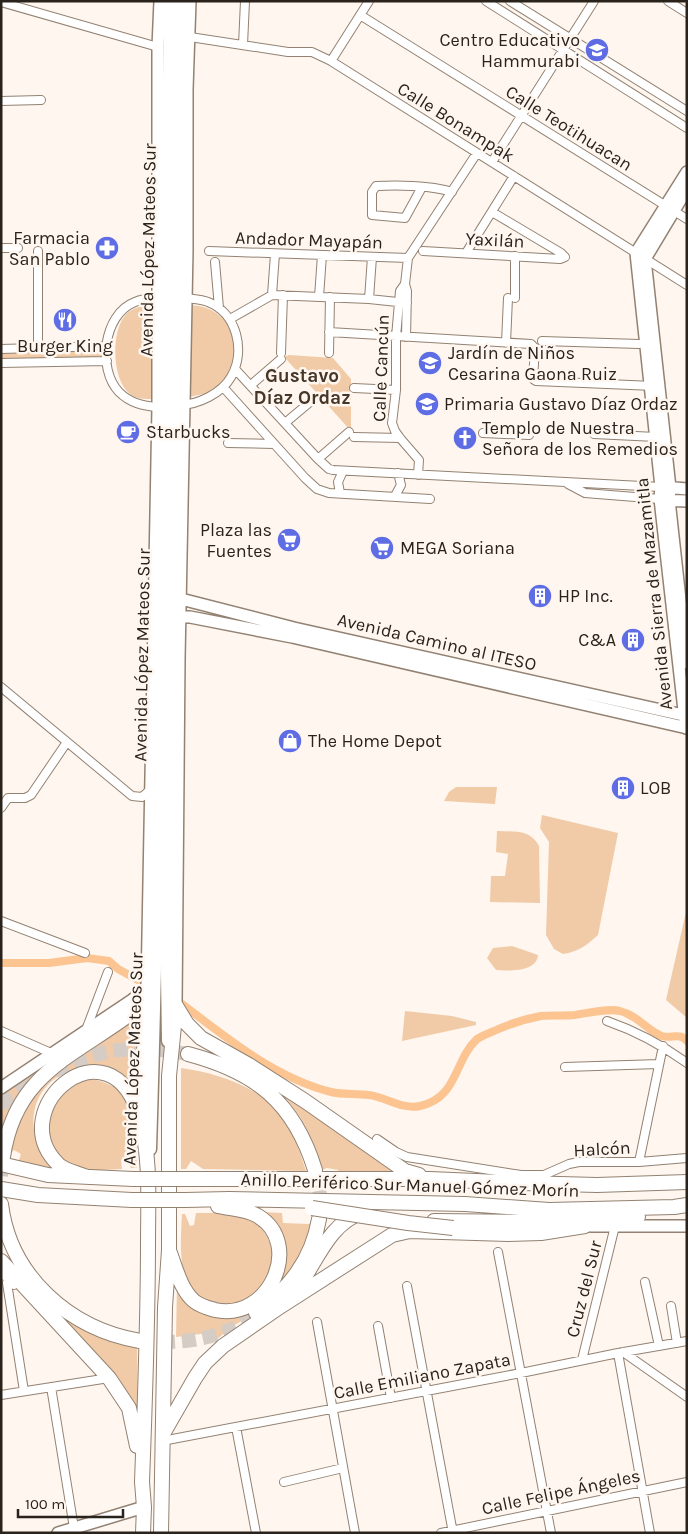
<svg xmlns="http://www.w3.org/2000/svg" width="688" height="1534" viewBox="0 0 688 1534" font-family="Karla,sans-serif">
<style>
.green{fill:#f1cba7}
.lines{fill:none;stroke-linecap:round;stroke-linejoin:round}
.canal{stroke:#fbc491;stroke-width:8}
.highway-tunnel{stroke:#d4ccc5;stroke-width:14;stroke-dasharray:14 7;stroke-linecap:butt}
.street-casing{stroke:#938272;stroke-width:10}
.secondary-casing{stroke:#938272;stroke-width:14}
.primary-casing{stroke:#938272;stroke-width:15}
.highway-casing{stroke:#938272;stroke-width:16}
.street{stroke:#fff;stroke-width:8}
.secondary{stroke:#fff;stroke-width:11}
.primary{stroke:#fff;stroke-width:12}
.highway{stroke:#fff;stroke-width:14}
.highway-bridge-casing{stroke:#938272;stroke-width:16;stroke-linecap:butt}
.highway-bridge{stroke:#fff;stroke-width:14}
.labels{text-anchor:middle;stroke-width:5;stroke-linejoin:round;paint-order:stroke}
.poi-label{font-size:18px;fill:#2a231c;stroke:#fef6ef;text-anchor:start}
.street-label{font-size:18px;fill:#2a231c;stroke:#fef6ef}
.neighbourhood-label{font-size:19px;font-weight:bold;fill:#453628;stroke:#fef6ef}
</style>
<rect width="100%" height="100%" fill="#fef6ef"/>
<path class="green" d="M144 305H152V399C144 399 137 399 130 394 112 380 111 334 124 317 129 310 136 308 144 305Z
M189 305C225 305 244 339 229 370 225 379 220 386 212 391 205 394 197 395 189 397Z
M104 350 102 357 1 359V352Z
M289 355 333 358 351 379V431L286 359V356Z
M456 787H497L495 804 444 801 449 792Z
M542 815 618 833 598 935C587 945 578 952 563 954L554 949 546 935 549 842 540 828Z
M497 831C514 832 530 829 539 846L540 903 490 902 491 876H505L508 854 496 852Z
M686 912H687V1018L666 1000Z
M512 946 538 955C537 972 509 971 496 970L487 958 493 948Z
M405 1011 452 1016 476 1022V1025L402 1041Z
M141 1013 139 1100C131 1094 98 1068 92 1067 85 1065 76 1069 70 1071 26 1087 24 1137 52 1168L18 1163 21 1154 14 1150 7 1157 12 1137 31 1096 58 1069 125 1027Z
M50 1064 1 1142V1109L4 1106 1 1103V1096Z
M181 1068C219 1073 267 1089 287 1124 296 1139 301 1155 306 1171L203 1169 191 1161 186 1169H181Z
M90 1079C141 1087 136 1126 137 1168H131L126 1159 121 1160 122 1169 80 1171 54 1155 45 1112 62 1088Z
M265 1081 401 1174 339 1173 338 1170 327 1168 322 1170C315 1145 306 1122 289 1102 282 1095 273 1088 265 1081Z
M262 1212 282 1213 283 1223 309 1224 313 1218C312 1274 271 1302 229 1329 223 1333 218 1340 211 1343L209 1333 176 1337 177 1285C207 1347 292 1313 283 1248 281 1234 273 1222 262 1212Z
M196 1213C209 1213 224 1212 238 1214 250 1216 261 1226 267 1237 277 1256 274 1269 262 1286 259 1289 256 1295 252 1298 234 1312 200 1306 189 1285 178 1264 181 1237 182 1214H185L190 1226 194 1225Z
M51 1306 137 1345 138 1408Z"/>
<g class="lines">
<path class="canal" d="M1 963H49L87 958 109 961 118 969 138 980
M182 1004C227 1038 275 1078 331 1092 343 1095 356 1093 369 1095 386 1097 402 1110 420 1106 458 1098 454 1060 477 1039 482 1036 489 1033 494 1031 509 1024 525 1019 541 1016 552 1015 564 1016 575 1015 589 1013 607 1008 620 1011 639 1016 646 1030 662 1036 671 1039 680 1032 687 1041"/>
<path class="highway-tunnel" d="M1 1105C43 1077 78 1052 131 1049 150 1048 170 1051 188 1054
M315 1170 320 1194 321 1211
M1 1176 3 1157
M140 1341C183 1345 215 1339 254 1319"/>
<g class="street-casing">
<path id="street" d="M486 1 687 128
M510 1 687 111
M668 1 687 13
M1 2 158 47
M360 15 687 219
M190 37 288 52H312L331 61 687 285
M243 45 245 1
M331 61 369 1
M1 101 41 100
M492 162 594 1
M422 187 405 218 372 215V192L376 186C400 185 429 185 452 192
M492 212 561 253 565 257
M1 248H18
M38 251V348
M209 251 408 258
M423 251 560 259 565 257
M466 253 514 176
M215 262 219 308
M405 284 407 291 406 337
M272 295 275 254
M319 297 322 255
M515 298V256
M369 299 372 257
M230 319 272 295 369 299 407 303
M329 332 531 344 535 348 533 379 536 381 654 386
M542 341 639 344
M506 343 508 298
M1 349 107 346
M281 353 283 295
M329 353 330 297
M1 363 107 361
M235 369 318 459 329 469 333 470 661 487
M251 385 281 359
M223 387 305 478 317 489 329 493 430 499
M354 388 396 390
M179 405C198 405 222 393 231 377 246 351 237 313 208 302 201 299 193 299 186 298
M158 407C143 406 130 403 119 392 97 369 103 314 135 302 143 298 153 298 162 297
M285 423 316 397
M483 433 529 435
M594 434 656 437
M354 437 400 438
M228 443 274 444
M318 459 349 432
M418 475 419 460 400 438 395 431 392 423 396 390V337L400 291 405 284 408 258 477 153
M568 484 585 493 660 499
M340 493 338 482 343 471
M395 496 401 485 398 473
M1 687 132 796 142 797 150 790
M1 808 8 798H25L31 795 67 742
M1 921 85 953
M607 1021C636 1031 662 1045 687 1063
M86 1030 108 972
M1 1031 51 1053
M565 1067 659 1064
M377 1139 396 1152 407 1157 521 1175H544L569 1164 579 1162H639L687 1158
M639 1162 663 1046
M498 1252 551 1533
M1 1272 14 1285
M645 1282 659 1346
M7 1283 24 1391
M407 1286 453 1533
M671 1306 677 1343
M317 1322 355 1533
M378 1326 391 1398
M623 1352 687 1397
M618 1353 650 1533
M582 1360 615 1226
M51 1387 74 1528
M1 1395 109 1378
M236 1427 256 1533
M162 1441 521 1373 618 1353 687 1341
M284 1482 343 1468
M441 1533 687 1482"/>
</g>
<g class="secondary-casing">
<path id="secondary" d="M687 189 645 259 670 488 669 500 687 663
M664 487 687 489
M661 500 687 501
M181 599 294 628 687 716
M180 617H190L292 637 687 728
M686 728 660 499 661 487 636 253 687 172
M176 1006 179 659 187 250V89L190 1
M1 1088 132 1000 147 988 158 407V47L160 1
M591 1226H687
M58 1533 144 1507"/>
</g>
<g class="primary-casing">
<path id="primary" d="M168 1041 167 974 180 1
M150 1149C162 766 165 384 170 1"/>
</g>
<g class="highway-casing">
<path id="highway" d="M176 1006 187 1024 201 1038 249 1065 305 1101 405 1171 419 1175
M188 1054C256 1072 294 1102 315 1170
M142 1115 146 994
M3 1157C15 1074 72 1057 130 1014L139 1005 147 988
M1 1164 48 1175 133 1179
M87 1177C78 1173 66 1171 59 1165 0 1109 111 1015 140 1118 151 1159 148 1201 148 1242 148 1322 145 1402 142 1482L144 1507 143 1533
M186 1179H430L521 1183 597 1185 687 1182
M1 1189 38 1195 132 1200
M185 1200 229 1199 465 1204 549 1210 674 1207 687 1205
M1 1204C10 1277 70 1329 140 1341
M434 1221 551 1222 638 1217
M170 1253C176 1269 181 1290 194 1301 200 1306 208 1308 215 1310 269 1322 304 1244 258 1216 246 1209 231 1209 218 1206
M1 1261 109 1378 129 1408 137 1446
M292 1295C315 1268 326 1224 363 1212
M256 1313C289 1289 312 1260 319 1219
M164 1432 195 1378 205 1363 223 1346 281 1306 392 1235 410 1231 508 1234 541 1233 585 1226
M161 1533 165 1307 169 1250V1076L176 1006"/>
</g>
<use href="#street" class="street"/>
<use href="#secondary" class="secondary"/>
<use href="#primary" class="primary"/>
<use href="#highway" class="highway"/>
<g class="highway-bridge-casing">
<path id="highway-bridge" d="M133 1179H186
M132 1200H185
M312 1208 408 1223 453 1228"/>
</g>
<use href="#highway-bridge" class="highway-bridge"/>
</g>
<defs>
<g id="school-disc" transform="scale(1.25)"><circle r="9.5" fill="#5f6de5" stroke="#fef6ef"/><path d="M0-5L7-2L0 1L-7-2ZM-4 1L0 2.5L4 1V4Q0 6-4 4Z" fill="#fff"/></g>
<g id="pharmacy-disc" transform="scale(1.25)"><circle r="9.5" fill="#5f6de5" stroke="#fef6ef"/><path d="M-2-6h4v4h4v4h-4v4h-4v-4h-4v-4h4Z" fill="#fff"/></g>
<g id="restaurant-disc" transform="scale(1.25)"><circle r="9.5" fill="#5f6de5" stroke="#fef6ef"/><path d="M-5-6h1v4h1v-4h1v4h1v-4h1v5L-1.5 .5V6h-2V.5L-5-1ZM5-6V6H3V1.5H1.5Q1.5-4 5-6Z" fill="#fff"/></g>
<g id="cafe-disc" transform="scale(1.25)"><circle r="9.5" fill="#5f6de5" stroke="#fef6ef"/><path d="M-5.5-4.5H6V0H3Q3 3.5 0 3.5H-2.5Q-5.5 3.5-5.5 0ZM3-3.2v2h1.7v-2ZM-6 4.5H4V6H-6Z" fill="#fff"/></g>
<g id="church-disc" transform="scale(1.25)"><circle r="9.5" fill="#5f6de5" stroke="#fef6ef"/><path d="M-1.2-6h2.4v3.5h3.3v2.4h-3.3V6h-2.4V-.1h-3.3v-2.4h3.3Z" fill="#fff"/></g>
<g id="supermarket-disc" transform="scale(1.25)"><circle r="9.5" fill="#5f6de5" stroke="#fef6ef"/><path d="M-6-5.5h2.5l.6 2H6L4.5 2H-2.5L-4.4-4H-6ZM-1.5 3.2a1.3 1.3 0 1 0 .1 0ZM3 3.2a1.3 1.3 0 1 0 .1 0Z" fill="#fff"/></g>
<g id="building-disc" transform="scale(1.25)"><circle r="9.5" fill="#5f6de5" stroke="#fef6ef"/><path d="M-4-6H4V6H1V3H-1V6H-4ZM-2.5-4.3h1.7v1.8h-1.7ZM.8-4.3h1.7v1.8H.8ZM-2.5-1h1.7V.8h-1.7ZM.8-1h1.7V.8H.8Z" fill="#fff"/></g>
<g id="shop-disc" transform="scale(1.25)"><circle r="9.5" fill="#5f6de5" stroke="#fef6ef"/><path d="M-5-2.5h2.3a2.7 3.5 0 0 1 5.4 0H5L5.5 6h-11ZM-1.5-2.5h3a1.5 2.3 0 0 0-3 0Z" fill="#fff"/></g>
</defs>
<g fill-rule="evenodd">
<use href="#school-disc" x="597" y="50"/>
<use href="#pharmacy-disc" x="107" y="248"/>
<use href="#restaurant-disc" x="65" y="320"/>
<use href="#school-disc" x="430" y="363"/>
<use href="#school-disc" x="427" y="404"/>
<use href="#cafe-disc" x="128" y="432"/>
<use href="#church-disc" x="465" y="438"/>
<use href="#supermarket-disc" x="289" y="540"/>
<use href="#supermarket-disc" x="382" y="548"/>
<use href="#building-disc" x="540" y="596"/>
<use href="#building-disc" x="633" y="640"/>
<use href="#shop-disc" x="290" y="741"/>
<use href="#building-disc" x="623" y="788"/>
</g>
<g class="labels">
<g class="poi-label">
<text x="580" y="46" text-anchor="end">Centro Educativo<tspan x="580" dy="21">Hammurabi</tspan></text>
<text x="90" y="244" text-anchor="end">Farmacia<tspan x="90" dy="21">San Pablo</tspan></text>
<text x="65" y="352" text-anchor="middle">Burger King</text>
<text x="448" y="359">Jardín de Niños<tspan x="448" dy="21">Cesarina Gaona Ruiz</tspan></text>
<text x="444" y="410">Primaria Gustavo Díaz Ordaz</text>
<text x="482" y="434">Templo de Nuestra<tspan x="482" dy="21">Señora de los Remedios</tspan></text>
<text x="146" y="438">Starbucks</text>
<text x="272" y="536" text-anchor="end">Plaza las<tspan x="272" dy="21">Fuentes</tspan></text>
<text x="400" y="554">MEGA Soriana</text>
<text x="558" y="602">HP Inc.</text>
<text x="616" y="646" text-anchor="end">C&amp;A</text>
<text x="308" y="747">The Home Depot</text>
<text x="640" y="794">LOB</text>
</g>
<g class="street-label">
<text transform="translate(456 122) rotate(32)" y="6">Calle Bonampak</text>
<text transform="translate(569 128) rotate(32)" y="6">Calle Teotihuacan</text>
<text transform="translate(309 240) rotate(2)" y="6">Andador Mayapán</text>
<text transform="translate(495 240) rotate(3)" y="6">Yaxilán</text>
<text transform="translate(148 250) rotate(-89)" y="6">Avenida López Mateos Sur</text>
<text transform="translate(381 368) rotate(-88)" y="6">Calle Cancún</text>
<text transform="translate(654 594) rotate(-96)" y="6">Avenida Sierra de Mazamitla</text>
<text transform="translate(437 642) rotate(13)" y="6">Avenida Camino al ITESO</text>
<text transform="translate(142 655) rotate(-89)" y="6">Avenida López Mateos Sur</text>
<text transform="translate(133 1059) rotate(-88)" y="6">Avenida López Mateos Sur</text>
<text transform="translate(602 1149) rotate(-3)" y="6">Halcón</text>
<text transform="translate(410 1185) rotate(2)" y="6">Anillo Periférico Sur Manuel Gómez Morín</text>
<text transform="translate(584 1289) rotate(-76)" y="6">Cruz del Sur</text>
<text transform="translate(422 1376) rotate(-11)" y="6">Calle Emiliano Zapata</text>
<text transform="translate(561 1492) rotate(-12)" y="6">Calle Felipe Ángeles</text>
</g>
<g class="neighbourhood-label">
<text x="302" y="382">Gustavo<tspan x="302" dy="22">Díaz Ordaz</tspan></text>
</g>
</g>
<rect width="688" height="1534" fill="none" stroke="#2a231c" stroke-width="5"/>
<path d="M18 1509v8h105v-8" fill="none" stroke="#2a231c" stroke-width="2.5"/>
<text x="25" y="1509" font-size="15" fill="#2a231c" stroke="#fef6ef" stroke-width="4" paint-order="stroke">100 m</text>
</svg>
